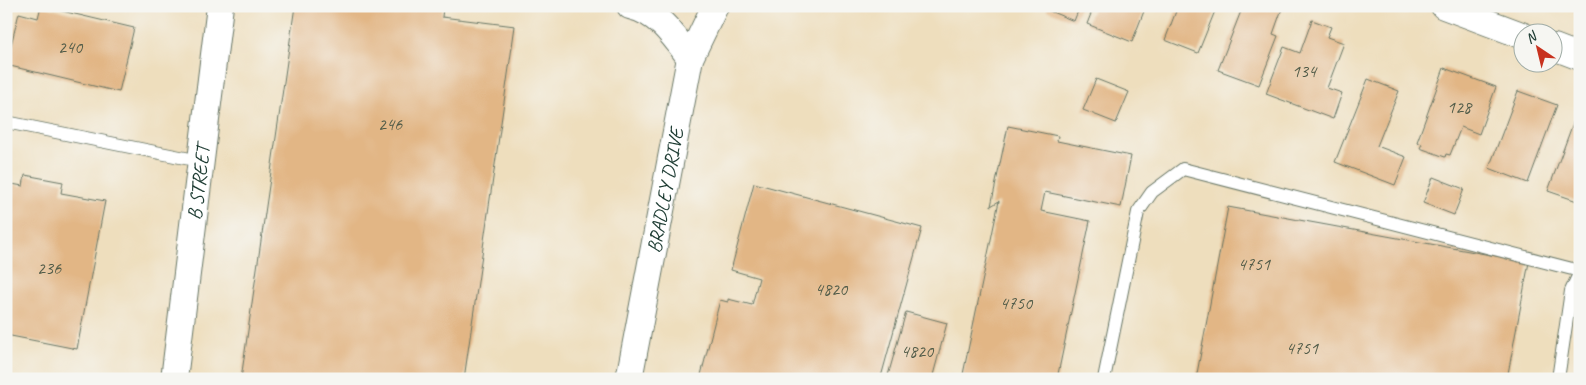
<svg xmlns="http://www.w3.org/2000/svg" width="1586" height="385" viewBox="0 0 1586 385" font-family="Caveat,sans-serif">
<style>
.building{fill:#e2b685}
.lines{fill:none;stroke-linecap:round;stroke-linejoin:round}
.lane-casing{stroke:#677564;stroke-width:14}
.street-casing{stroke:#677564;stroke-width:28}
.lane{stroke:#fff;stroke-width:12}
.street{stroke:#fff;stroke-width:26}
.labels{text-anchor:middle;stroke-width:4;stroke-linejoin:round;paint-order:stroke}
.number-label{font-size:18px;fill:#505b48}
.street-label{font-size:20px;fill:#1f3d34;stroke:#f6f6f2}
</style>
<rect width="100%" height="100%" fill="#f6f6f2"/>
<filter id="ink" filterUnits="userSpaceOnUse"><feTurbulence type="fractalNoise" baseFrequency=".02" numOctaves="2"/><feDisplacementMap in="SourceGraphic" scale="10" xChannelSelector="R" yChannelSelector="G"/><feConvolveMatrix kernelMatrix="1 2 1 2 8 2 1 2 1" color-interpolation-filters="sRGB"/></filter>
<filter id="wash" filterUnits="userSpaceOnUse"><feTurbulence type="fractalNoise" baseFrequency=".0096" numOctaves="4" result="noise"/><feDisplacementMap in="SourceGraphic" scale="20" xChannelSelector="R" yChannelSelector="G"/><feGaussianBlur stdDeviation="1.12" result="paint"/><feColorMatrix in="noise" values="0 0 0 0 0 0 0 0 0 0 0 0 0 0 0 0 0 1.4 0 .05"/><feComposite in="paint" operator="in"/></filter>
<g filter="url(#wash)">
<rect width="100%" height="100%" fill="#eedebd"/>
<g id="blocks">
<path class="building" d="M41 6 134 28 119 92 6 65 19 13 38 18Z
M295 6H433L443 8 442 17 515 26 464 379H241Z
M1048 6H1080L1074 21 1047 10Z
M1094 6H1146L1132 42 1087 24Z
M1178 6H1217L1198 53 1165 40Z
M1243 6H1283L1273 34 1278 36 1259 85 1218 70Z
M1312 20 1331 27 1327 37 1344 43 1327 88 1342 93 1333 119 1266 94 1284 47 1300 53Z
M1444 68 1496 87 1479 134 1461 127 1450 155 1446 154 1445 157 1420 148 1422 144 1417 142Z
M1096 79 1129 92 1116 123 1083 110Z
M1368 79 1399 91 1377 146 1406 157 1395 185 1335 162Z
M1518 91 1557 105 1528 183 1489 168Z
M1576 115 1580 117V202L1548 191Z
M1008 126 1058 136 1057 141 1131 156 1121 207 1045 192 1041 211 1090 221 1057 379H962L999 201 991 206Z
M25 175 63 182 61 193 105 201 77 349 6 335V183L23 186Z
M1433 177 1464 189 1454 215 1423 203Z
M754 183 922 228 881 377 884 379H700L720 300 728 302V299L752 305 759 278 731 270Z
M1228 207 1529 262 1507 379H1196Z
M906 312 947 323 932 379H887Z"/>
</g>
</g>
<g filter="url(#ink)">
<use href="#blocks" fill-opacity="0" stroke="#677564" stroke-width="1"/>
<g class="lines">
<g class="lane-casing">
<path id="lane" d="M6 122 200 161
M1104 379 1138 212 1152 192 1183 169 1580 271
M1558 379 1571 291 1580 272"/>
</g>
<g class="street-casing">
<g id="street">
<path d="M630 6C658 12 674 36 690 58"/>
<path d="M1444 6 1524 36"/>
<path d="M1554 47 1580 57"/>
<path id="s1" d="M174 379 220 6"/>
<path id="s2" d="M629 379 690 58 715 6"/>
</g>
</g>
<use href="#lane" class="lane"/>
<use href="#street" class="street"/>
</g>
</g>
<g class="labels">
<g class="number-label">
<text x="70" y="53">240</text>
<text x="1304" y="77">134</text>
<text x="1459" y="113">128</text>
<text x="390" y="130">246</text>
<text x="1254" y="270">4751</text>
<text x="49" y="274">236</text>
<text x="831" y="295">4820</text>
<text x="1016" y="309">4750</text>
<text x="1302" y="354">4751</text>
<text x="917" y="357">4820</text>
</g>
<g class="street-label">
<text dy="7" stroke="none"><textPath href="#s1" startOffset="198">B STREET</textPath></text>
<text dy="7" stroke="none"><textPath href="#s2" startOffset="192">BRADLEY DRIVE</textPath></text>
</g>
</g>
<rect width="1586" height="385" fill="none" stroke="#f6f6f2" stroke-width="25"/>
<g transform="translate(1538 48) rotate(325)"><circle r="24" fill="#f6f6f2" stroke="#a0aca6"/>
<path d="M0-4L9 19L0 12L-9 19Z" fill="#c8321e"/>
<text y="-8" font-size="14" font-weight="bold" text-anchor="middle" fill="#1f3d34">N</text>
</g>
</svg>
